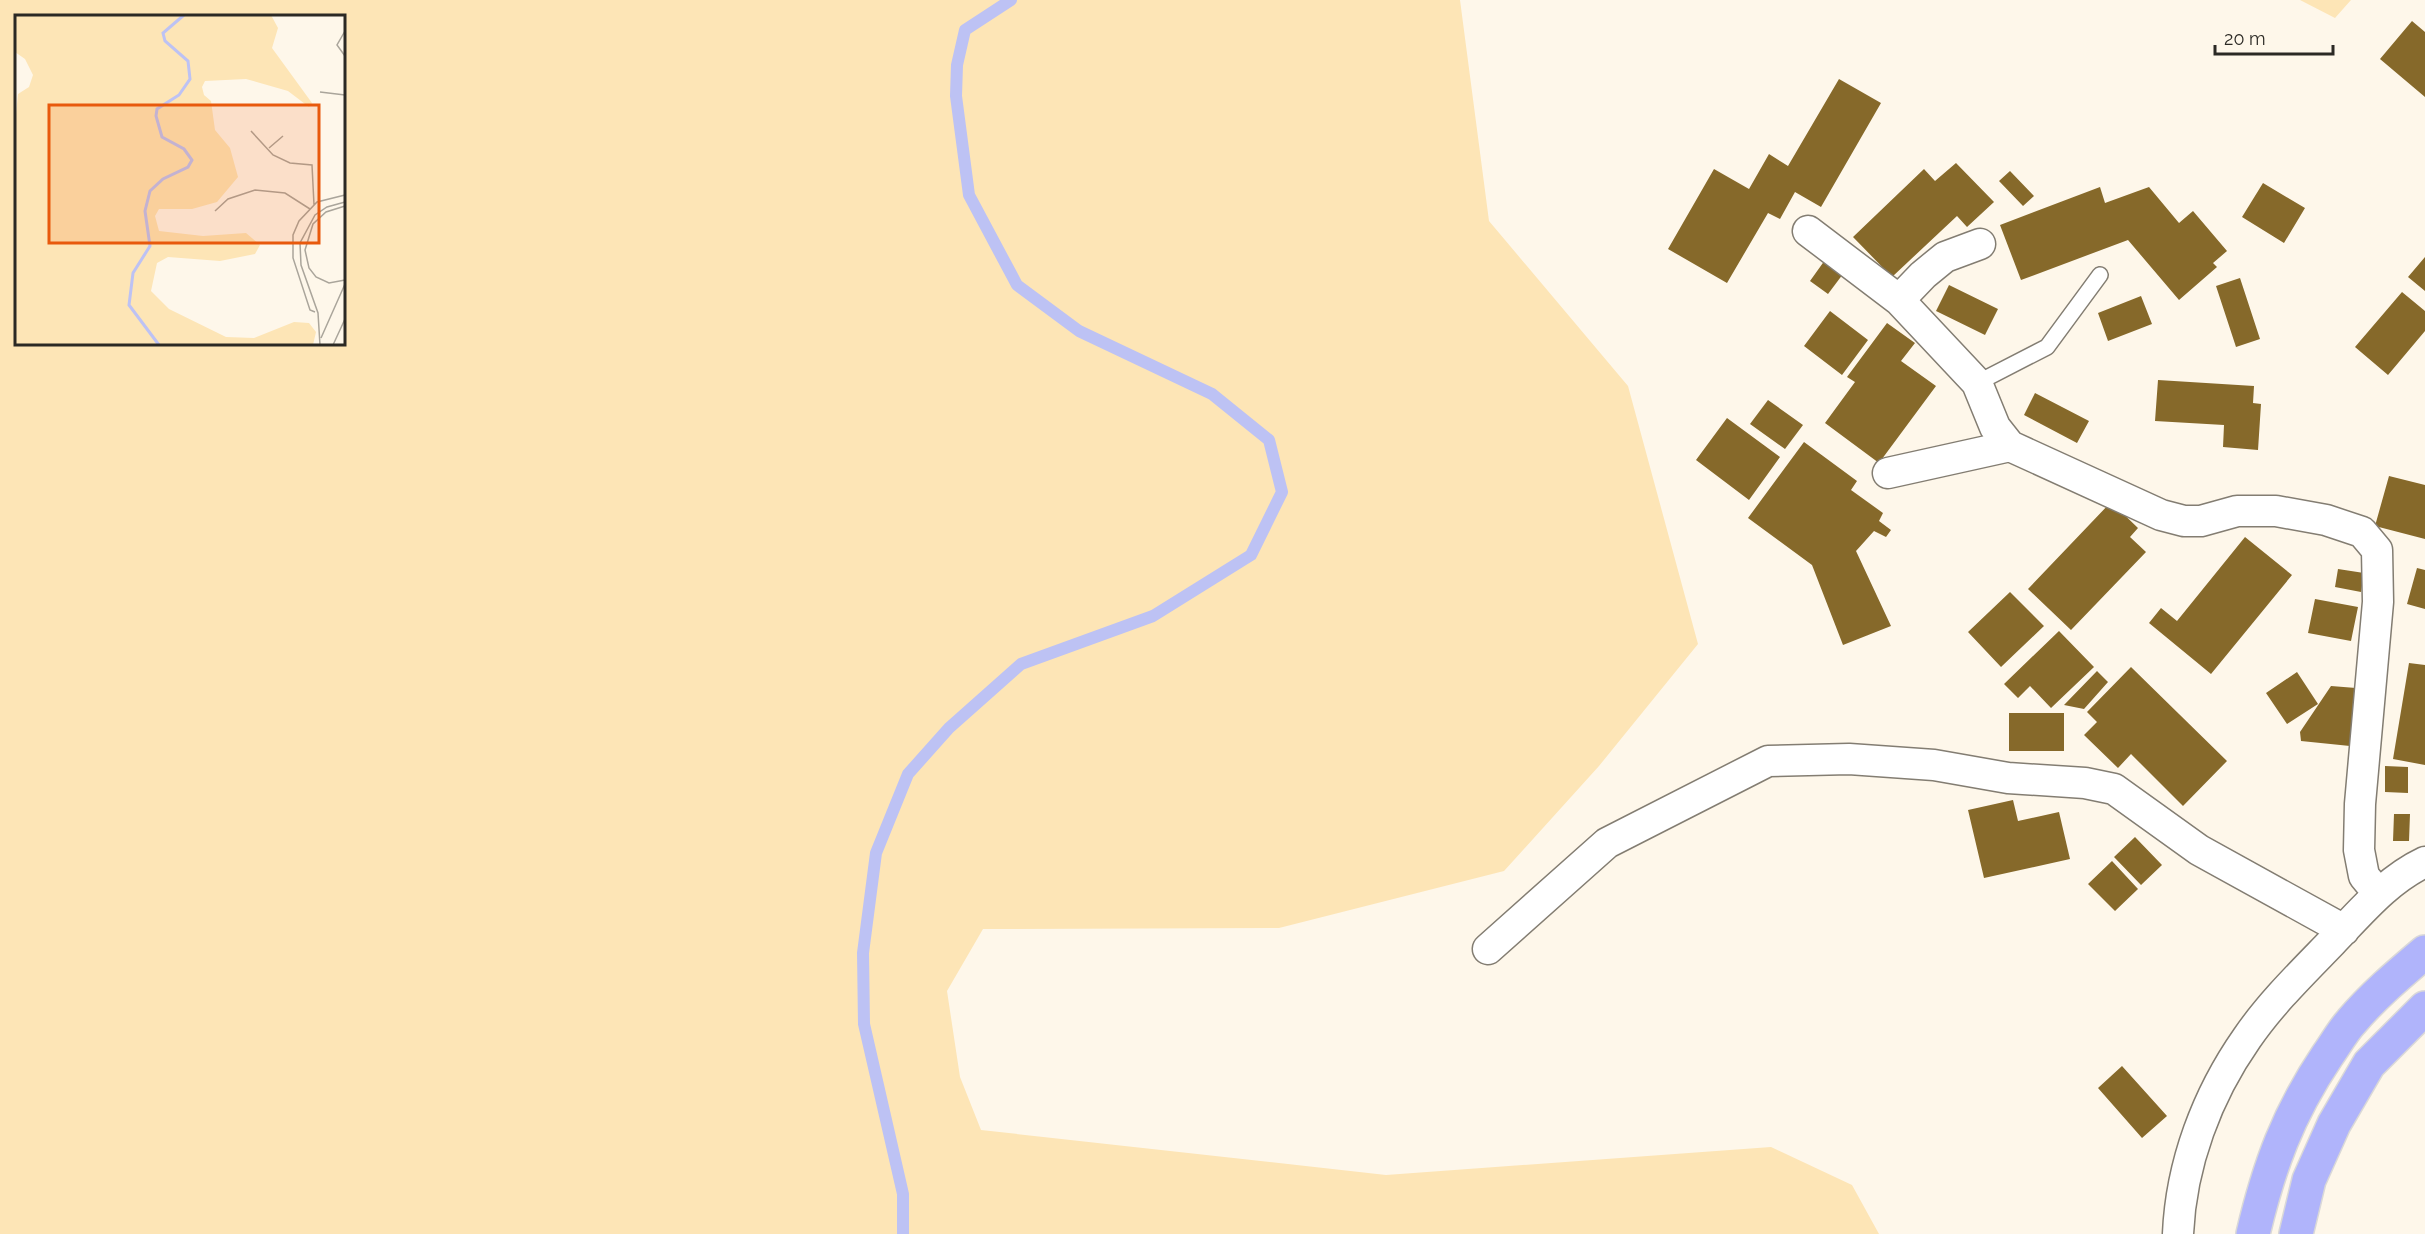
<svg xmlns="http://www.w3.org/2000/svg" width="2425" height="1234" viewBox="0 0 2425 1234" font-family="Raleway,sans-serif">
<style>
.green{fill:#fde5b6;fill-rule:evenodd}
.lines{fill:none;stroke-linecap:round;stroke-linejoin:round}
.stream{stroke:#bdc2f4;stroke-width:12}
.building{fill:#86692a}
.lane-casing{stroke:#837d72;stroke-width:18}
.street-casing{stroke:#837d72;stroke-width:33}
.highway-casing{stroke:#d9d8d8;stroke-width:36}
.lane{stroke:#fff;stroke-width:15}
.street{stroke:#fff;stroke-width:30}
.highway{stroke:#b0b4fb;stroke-width:33}
.inset-river{fill:none;stroke:#bdc2f4;stroke-width:3}
.inset-road{fill:none;stroke:#aaa59b;stroke-width:1.5}
.view{fill:#e8590c;fill-opacity:0.15;stroke:#e8590c;stroke-width:3}
.inset-edge{fill:none;stroke:#2b2924;stroke-width:3}
</style>
<rect width="100%" height="100%" fill="#fef7ea"/>
<path class="green" d="M0 0H1460L1489 221 1628 386 1698 644 1599 766 1504 871 1279 928 983 929 947 991 960 1077 981 1130 1386 1175 1771 1147 1852 1185 1879 1234H0ZM344 16V344H16V16Z
M2300 0H2351L2335 18Z"/>
<g class="lines">
<path class="stream" d="M903 1234V1194L864 1024 863 953 876 853 908 774 949 728 1021 664 1153 616 1251 555 1282 492 1269 440 1212 394 1079 331 1017 285 969 195 956 96 957 65 965 30 1011 0"/>
</g>
<path class="building" d="M2412 21 2425 32V97L2380 59Z
M1839 79 1881 103 1821 207 1795 192 1780 219 1768 213 1727 283 1668 249 1714 169 1749 189 1769 154 1788 166Z
M1956 163 1994 202 1967 227 1957 216 1892 277 1853 237 1924 169 1935 181Z
M2010 171 2034 196 2023 206 1999 181Z
M2263 183 2305 208 2284 243 2242 217Z
M2100 187 2105 203 2149 187 2179 223 2193 211 2227 251 2213 263 2217 267 2179 300 2128 240 2021 280 2000 225Z
M2425 257V291L2408 277Z
M1825 260 1843 274 1828 294 1810 281Z
M2240 278 2260 339 2236 347 2216 286Z
M1949 285 1998 309 1985 335 1936 311Z
M2402 292 2425 311V331L2388 375 2355 347Z
M2141 296 2152 324 2108 341 2098 313Z
M1830 311 1868 340 1842 375 1804 346Z
M1887 323 1915 343 1901 361 1936 386 1879 463 1825 423 1855 382 1847 377Z
M2158 380 2254 386 2253 403 2261 404 2258 450 2223 447 2224 425 2155 421Z
M2035 393 2089 421 2077 443 2024 415Z
M1768 400 1803 425 1785 449 1750 424Z
M1727 418 1780 457 1749 500 1696 460Z
M1804 442 1857 481 1851 490 1883 513 1879 521 1891 530 1886 537 1874 531 1856 551 1891 626 1843 645 1812 565 1748 518Z
M2389 476 2425 485V539L2375 526Z
M2111 502 2138 528 2130 537 2146 552 2071 630 2028 589Z
M2245 537 2292 575 2211 674 2149 623 2161 608 2177 621Z
M2417 568 2425 570V609L2407 604Z
M2338 569 2364 573 2361 592 2335 587Z
M2010 592 2044 626 2001 667 1968 632Z
M2315 599 2358 607 2351 641 2308 633Z
M2059 631 2094 667 2051 708 2030 686 2018 698 2004 684Z
M2409 663 2425 665V765L2393 759Z
M2131 667 2227 761 2183 806 2131 754 2118 768 2084 735 2097 722 2087 712Z
M2097 671 2108 682 2084 709 2064 705Z
M2297 672 2318 704 2287 724 2266 693Z
M2331 686 2356 688 2350 746 2301 741 2300 732Z
M2009 713H2064V751H2009Z
M2385 766 2408 767V793L2385 792Z
M2013 800 2018 821 2059 812 2070 859 1984 878 1968 810Z
M2394 814H2410L2409 841H2393Z
M2135 837 2162 865 2141 885 2114 857Z
M2112 861 2138 889 2115 911 2088 884Z
M2122 1066 2167 1116 2142 1138 2098 1088Z"/>
<g class="lines">
<g class="lane-casing">
<path id="lane" d="M1977 383 2047 347 2100 275"/>
</g>
<g class="street-casing">
<path id="street" d="M1808 231 1899 300 1977 383 1995 427 2010 446 2161 515 2184 521H2201L2237 511H2276L2326 520 2362 532 2377 550 2378 602 2360 804 2359 850 2364 876 2378 893
M1899 300 1923 275 1945 257 1980 244
M1888 473 2010 446
M1488 949 1607 843 1768 761 1849 759 1934 765 2008 778 2085 783 2114 789 2199 850 2344 930
M2178 1234C2181 1164 2207 1095 2247 1038 2271 1003 2303 972 2332 942 2361 912 2387 880 2425 862"/>
</g>
<g class="highway-casing">
<path id="highway" d="M2253 1234C2269 1166 2288 1114 2327 1056 2335 1045 2342 1032 2351 1022 2373 996 2399 974 2425 952
M2296 1234 2309 1180 2334 1124 2369 1064 2425 1008"/>
</g>
<use href="#lane" class="lane"/>
<use href="#street" class="street"/>
<use href="#highway" class="highway"/>
</g>
<g transform="translate(15 15)">
<rect width="330" height="330" fill="#fef7ea"/>
<path d="M0 0H256L263 13 257 33 297 88 294 92 273 76 231 64 190 66 187 72 189 80 196 86 200 115 215 133 223 162 202 187 177 194H144L140 201 144 216 188 221 231 218 245 230 240 239 205 246 153 242 142 248 136 276 154 294 211 322 239 323 279 307 294 308 301 317 298 330H0V109L3 79 14 72 18 60 10 44 0 37Z" fill="#fde5b6"/>
<path class="inset-river" d="M144 330 114 290 118 258 135 231 130 196 135 176 148 164 173 152 177 145 169 134 147 122 141 101 142 94 164 80 175 64 173 46 150 26 148 18 169 0"/>
<path class="inset-road" d="M330 16 322 30 330 41M305 77 330 80M236 116 258 140 275 148 297 150 299 190M254 133 268 121M330 191 311 197 298 209 290 235 294 253 301 262 314 268 330 265M200 196 213 184 240 175 270 178 295 194M300 297 295 295 278 243V220L284 206 302 187 330 180M306 323 330 269M305 330 303 298 286 250 285 228 300 200 312 192 330 187M318 330 330 304"/>
<path class="view" d="M34 90H304V228H34Z"/>
<rect width="330" height="330" class="inset-edge"/>
</g>
<path d="M2215 45v9h118v-9" fill="none" stroke="#2b2924" stroke-width="3"/>
<text x="2224" y="45" font-size="18" fill="#2b2924" stroke="#fef7ea" stroke-width="4.5" paint-order="stroke">20 m</text>
</svg>
